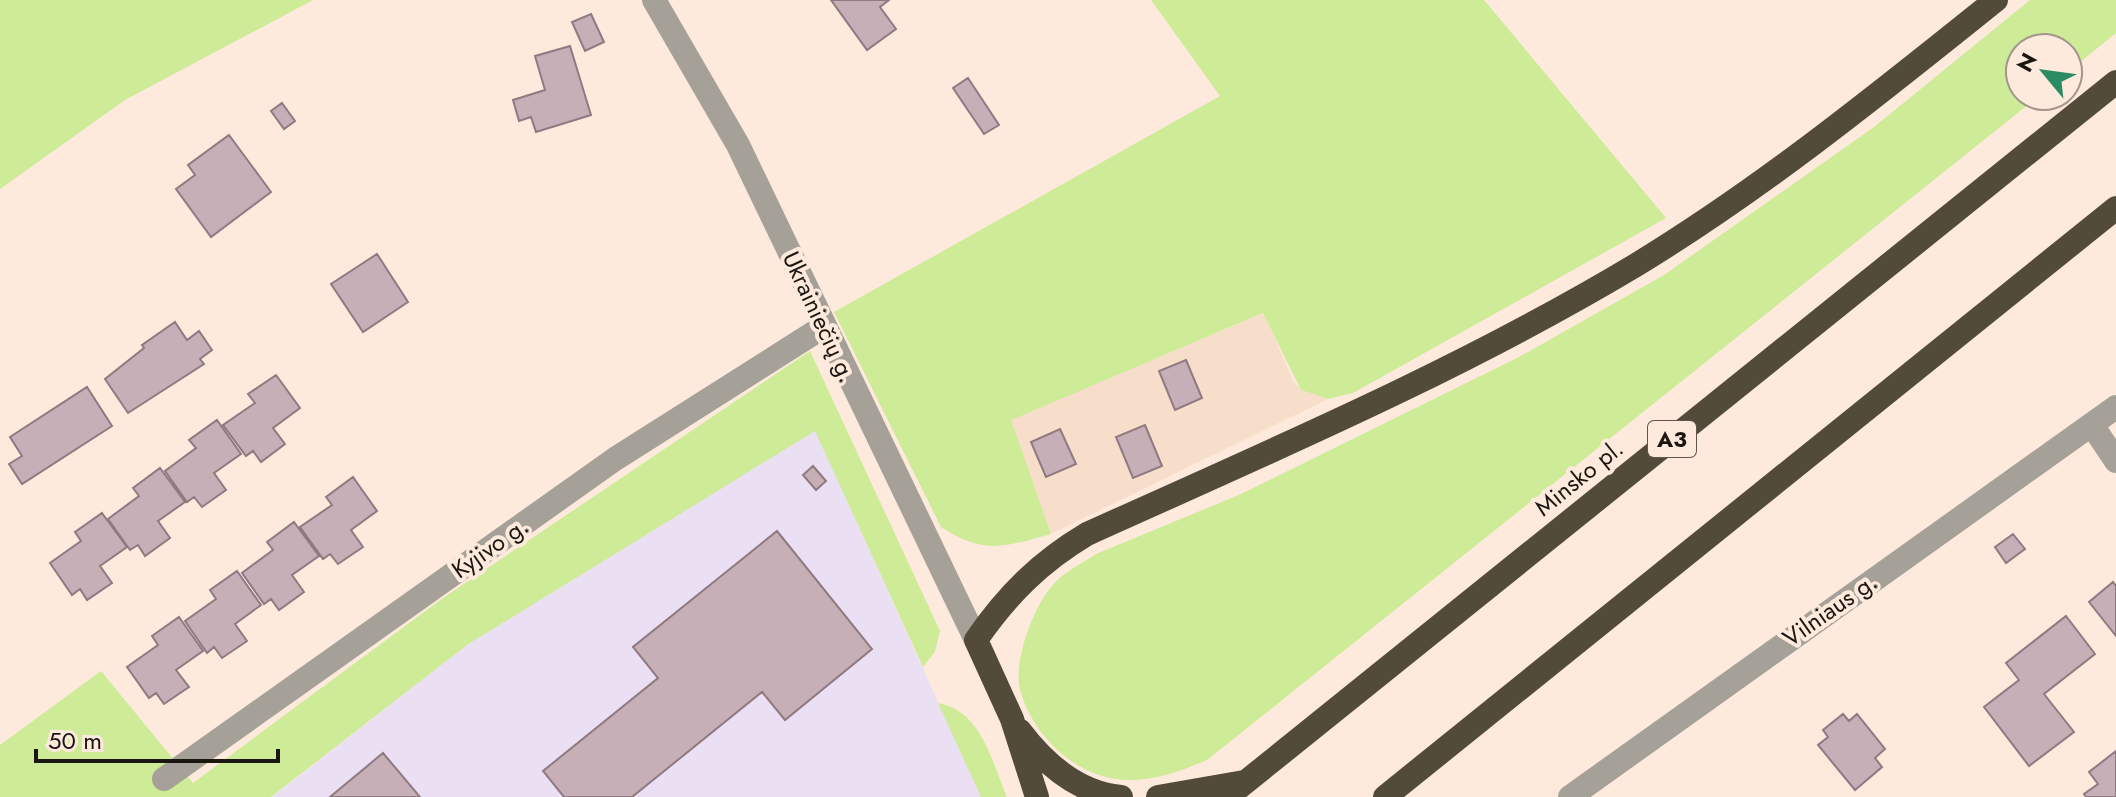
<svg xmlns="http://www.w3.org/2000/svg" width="2116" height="797" viewBox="0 0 2116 797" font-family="Jost,sans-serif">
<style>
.built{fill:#f7deca}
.industrial{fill:#ebdff3}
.green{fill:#ceeb97}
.building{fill:#c6afb7;stroke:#8f7a81;stroke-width:2}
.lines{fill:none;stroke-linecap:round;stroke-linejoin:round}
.street{stroke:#a5a198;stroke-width:24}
.highway{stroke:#534b3a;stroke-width:24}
.labels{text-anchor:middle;stroke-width:8;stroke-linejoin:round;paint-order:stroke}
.shield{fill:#fdeadc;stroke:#60564e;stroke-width:2}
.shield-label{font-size:22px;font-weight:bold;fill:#1c1611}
.street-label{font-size:24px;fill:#1c1611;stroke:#fdeadc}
</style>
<rect width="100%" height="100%" fill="#fdeadc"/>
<path class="built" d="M1264 313 1293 381 1301 390 1328 399 1051 534 1010 420Z"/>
<path class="industrial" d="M815 430 981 797H272L467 645Z"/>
<path class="green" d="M0 0H313L125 100 0 189Z
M1151 0H1484L1666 218 1353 393 1328 399 1301 390 1263 313 1011 420 1051 534C1005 547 983 555 941 527L834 312 1220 96Z
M2030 0H2116V33L2068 72V48H2020V96H2039L1207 760C1181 771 1154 781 1125 780 1075 777 1033 736 1020 690 1013 662 1033 608 1051 587 1062 573 1081 564 1096 554L1241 494 1519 357 1664 275 1874 127Z
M810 351 940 631 935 652 923 667 815 431 467 645 271 797H0V745L101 671 193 783 443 598Z
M938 703C981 710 992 762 1007 797H981Z"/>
<path class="building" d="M831 0H889L880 7 896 29 867 50Z
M591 14 604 42 585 51 572 22Z
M570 46 591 115 536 132 531 117 519 121 513 100 545 90 535 56Z
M968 78 999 125 984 134 953 88Z
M282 103 295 121 284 129 271 111Z
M229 135 271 192 211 237 176 189 195 175 188 165Z
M377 254 408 302 363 332 331 284Z
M175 322 187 340 199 331 212 350 200 359 204 364 128 413 105 379 144 348 142 345Z
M1186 360 1202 398 1175 410 1159 371Z
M276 375 300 408 273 428 285 444 261 462 253 451 246 456 223 425 255 403 248 394Z
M87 387 112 426 22 484 9 464 22 456 10 437Z
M217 420 241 454 214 473 226 490 202 507 194 497 187 502 165 471 196 448 189 440Z
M1145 425 1162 466 1133 478 1116 437Z
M1060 429 1076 464 1046 477 1031 442Z
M813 466 826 481 816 490 803 475Z
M160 468 185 502 158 521 170 538 145 556 138 545 130 550 108 519 139 496 133 488Z
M353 477 377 511 351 530 363 547 338 564 330 554 323 559 300 527 332 505 326 497Z
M102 513 127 547 100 566 112 583 87 600 80 589 72 595 50 563 81 541 75 532Z
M294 522 319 556 292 575 304 592 279 610 271 599 264 604 242 573 273 550 267 542Z
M777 531 872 649 785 720 762 692 632 797H564L543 771 658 678 633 647Z
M2013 534 2025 549 2006 563 1995 547Z
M237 571 261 605 235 624 247 641 222 658 214 647 207 653 185 621 216 599 210 590Z
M2113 582 2116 586V636L2089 602Z
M2066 616 2095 654 2044 694 2074 732 2029 766 1984 707 2019 680 2006 663Z
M179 617 203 651 176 670 189 687 164 704 156 693 149 698 127 667 158 645 152 636Z
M1843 714 1849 721 1857 714 1885 749 1875 758 1882 767 1855 790 1818 745 1828 737 1823 730Z
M2116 751V797H2086L2084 794 2098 784 2089 772Z
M383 753 420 797H330Z"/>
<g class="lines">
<path class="street" d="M654 0 738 145 976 640
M2092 425 2116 461
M164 779 615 459 823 327
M1570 797 2116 407"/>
<path class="highway" d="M1020 731C1045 764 1078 793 1121 797
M1037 797 1012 719 976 640C1007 595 1040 562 1087 534 1273 450 1461 370 1636 265 1764 187 1880 93 1996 0
M1158 797 1244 782
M1227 797 2116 82
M1385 797 2116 208"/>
</g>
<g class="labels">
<rect class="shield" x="1648" y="421" width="48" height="36" rx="6"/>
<g class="shield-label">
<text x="1672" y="447">A3</text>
</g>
<g class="street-label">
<text transform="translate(819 317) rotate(65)" y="8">Ukrainiečių g.</text>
<text transform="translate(1579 478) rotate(-39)" y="8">Minsko pl.</text>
<text transform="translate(490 548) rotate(-35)" y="8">Kyjivo g.</text>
<text transform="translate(1830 610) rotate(-35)" y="8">Vilniaus g.</text>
</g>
</g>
<g transform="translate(2044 72) rotate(299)"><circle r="38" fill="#fdeadc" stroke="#a3958b" stroke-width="2"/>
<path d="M0-6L14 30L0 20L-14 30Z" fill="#2b8b63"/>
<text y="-12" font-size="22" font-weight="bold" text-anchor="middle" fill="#1c1611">N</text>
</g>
<path d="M36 749v12h242v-12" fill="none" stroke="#1c1611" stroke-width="4"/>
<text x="48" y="749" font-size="24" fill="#1c1611" stroke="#fdeadc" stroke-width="6" paint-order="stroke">50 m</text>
</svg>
